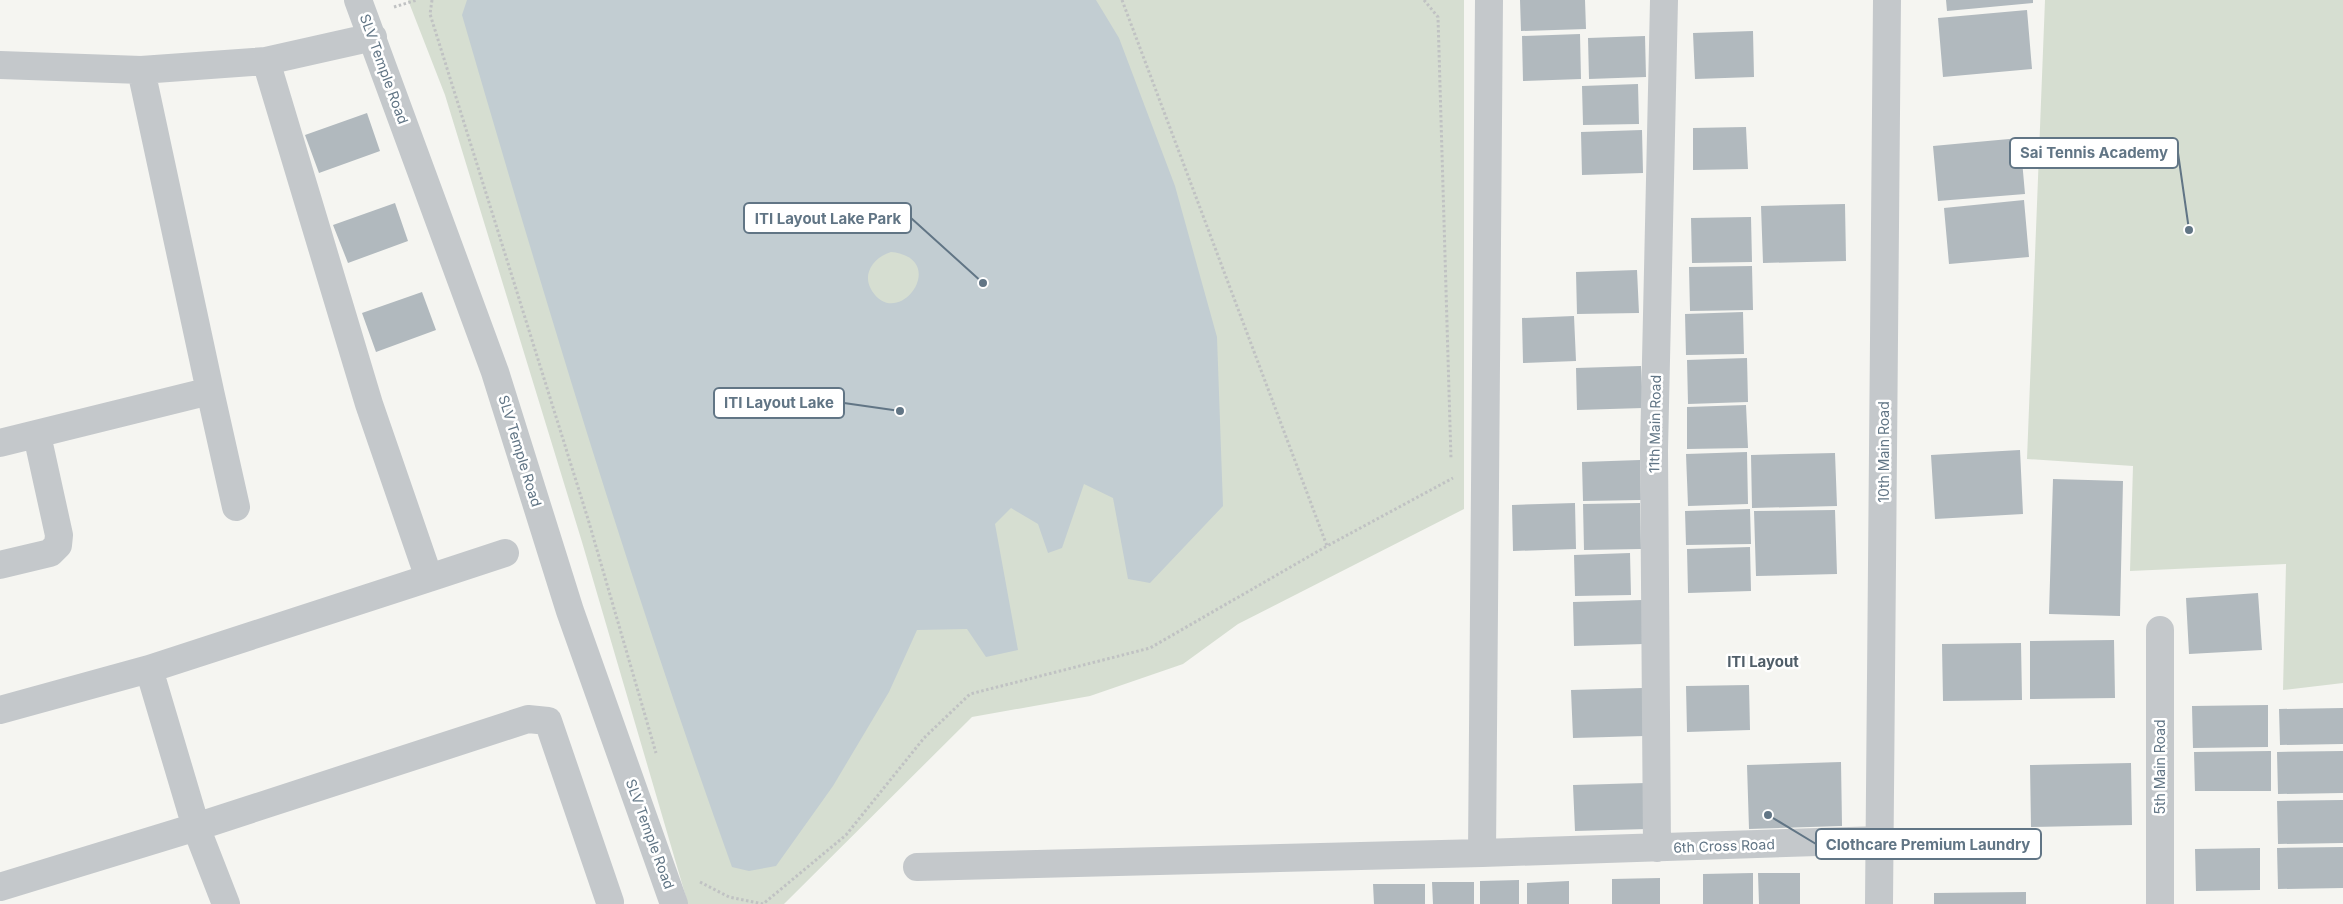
<svg xmlns="http://www.w3.org/2000/svg" width="2343" height="904" viewBox="0 0 2343 904" font-family="Inter,sans-serif">
<style>
.green{fill:#d6ded1}
.water{fill:#c2cdd2;fill-rule:evenodd}
.building{fill:#b1b9be}
.lines{fill:none;stroke-linecap:round;stroke-linejoin:round}
.path{stroke:#c0c2c3;stroke-width:3;stroke-dasharray:2.5 2.5;stroke-linecap:butt}
.street{stroke:#c4c8cb;stroke-width:28}
.labels{text-anchor:middle;stroke-width:5;stroke-linejoin:round;paint-order:stroke}
.street-label{font-size:14px;fill:#617585;stroke:#fff}
.neighbourhood-label{font-size:15px;font-weight:bold;fill:#505e69;stroke:#fff}
.leader{fill:none;stroke:#617585;stroke-width:2}
.callout-dot{fill:#617585;stroke:#fff;stroke-width:2}
.callout{fill:#fff;stroke:#617585;stroke-width:2}
.callout-label{font-size:15px;text-anchor:middle;font-weight:bold;fill:#617585}
</style>
<rect width="100%" height="100%" fill="#f5f5f1"/>
<path class="green" d="M408 0H1464V509L1238 624 1183 664 1090 696 972 717 784 904H688L582 542 445 95Z
M2045 0H2343V683L2283 690 2286 564 2130 571 2133 466 2027 459Z"/>
<path class="water" d="M467 0H1096L1119 38 1175 186 1217 337 1223 506 1150 583 1128 579 1113 498 1084 484 1062 548 1048 553 1038 524 1011 508 995 524 1018 650 986 657 967 629 917 630 889 692 833 786 776 866 749 871 732 867C631 587 545 301 462 15ZM891 252C951 258 899 332 872 291 861 274 874 257 891 252Z"/>
<path class="building" d="M1520 0H1585L1586 29 1521 31Z
M1946 0H2033V3L1947 11Z
M2027 10 2032 69 1943 77 1938 18Z
M1753 31 1754 77 1695 79 1693 33Z
M1580 34 1581 79 1523 81 1522 36Z
M1645 36 1646 77 1589 79 1588 38Z
M1638 84 1639 124 1583 125 1582 86Z
M367 113 380 151 319 173 305 135Z
M1746 127 1748 169 1693 170V128Z
M1642 130 1643 173 1582 175 1581 132Z
M2020 138 2025 194 1938 201 1933 146Z
M2024 200 2029 257 1949 264 1944 208Z
M395 203 408 241 348 263 333 225Z
M1845 204 1846 261 1763 263 1761 206Z
M1751 217 1752 262 1692 263 1691 218Z
M1752 266 1753 310 1690 311 1689 267Z
M1637 270 1639 313 1577 314 1576 272Z
M422 292 436 330 376 352 362 313Z
M1743 312 1744 354 1686 355 1685 314Z
M1574 316 1576 361 1523 363 1522 318Z
M1747 358 1748 402 1688 404 1687 360Z
M1641 366 1643 408 1577 410 1576 368Z
M1746 405 1748 448 1687 449V407Z
M2020 450 2023 514 1935 519 1931 455Z
M1747 452 1748 504 1688 506 1686 454Z
M1835 453 1837 506 1752 508 1751 455Z
M1640 460 1641 500 1583 501 1582 462Z
M2053 479 2123 481 2120 616 2049 614Z
M1575 503 1576 549 1513 551 1512 505Z
M1640 503 1641 549 1584 550 1583 504Z
M1750 509 1751 544 1686 545 1685 511Z
M1835 510 1837 574 1756 576 1754 511Z
M1750 547 1751 591 1688 593 1687 549Z
M1630 553 1631 595 1575 596 1574 555Z
M2258 593 2262 650 2189 654 2186 598Z
M1643 600 1644 644 1574 646 1573 602Z
M2114 640 2115 698 2030 699V641Z
M2021 643 2022 700 1943 701 1942 644Z
M1749 685 1750 730 1687 732 1686 686Z
M1643 688 1645 736 1573 738 1571 690Z
M2268 705V747L2193 748 2192 706Z
M2343 708V744L2280 745 2279 709Z
M2271 751V791H2195L2194 752Z
M2343 751V793L2278 794 2277 752Z
M1841 762 1842 826 1749 829 1747 765Z
M2131 763 2132 825 2031 827 2030 765Z
M1646 783 1647 829 1575 831 1573 785Z
M2343 800V843L2278 844 2277 801Z
M2343 847V888L2278 889 2277 848Z
M2260 848V890L2196 891 2195 849Z
M1753 873V904H1703V874Z
M1758 873H1800V904H1759Z
M1660 878V904H1612V879Z
M1519 880V904H1480V881Z
M1569 881V904H1527V883Z
M1432 882H1474V904H1433Z
M1373 884H1425V904H1374Z
M2026 892V904H1934V893Z"/>
<g class="lines">
<path class="path" d="M432 0 430 14 588 519 656 753
M1122 0 1327 546
M1424 0 1438 17 1451 459
M394 7 417 0
M700 882 729 897 763 904 846 835 924 738 970 694 1150 648 1327 546 1453 478"/>
<path class="street" d="M358 0 495 372 570 611 674 904
M1489 0 1482 853 1881 840
M0 65 141 70 266 61 373 37
M210 391 236 507
M0 443 210 391 141 70
M0 565 50 553 58 545 59 535 37 435
M429 578 505 553
M2160 630V904
M0 710 149 669
M1657 848 1654 450 1664 0
M917 867 1482 853
M0 887 196 827 528 719 548 721 610 902
M226 904 196 827 149 669 429 578 369 404 266 61
M1879 904 1887 0"/>
</g>
<g class="labels">
<g class="street-label">
<text transform="translate(384 69) rotate(70)" y="5">SLV Temple Road</text>
<text transform="translate(1655 424) rotate(-89)" y="5">11th Main Road</text>
<text transform="translate(520 451) rotate(73)" y="5">SLV Temple Road</text>
<text transform="translate(1884 452) rotate(-90)" y="5">10th Main Road</text>
<text transform="translate(2160 767) rotate(-90)" y="5">5th Main Road</text>
<text transform="translate(650 834) rotate(70)" y="5">SLV Temple Road</text>
<text transform="translate(1724 846) rotate(-2)" y="5">6th Cross Road</text>
</g>
<g class="neighbourhood-label">
<text x="1763" y="667">ITI Layout</text>
</g>
</g>
<path class="leader" d="M2189 230L2178 153M983 283L911 218M900 411L844 403M1768 815L1816 844"/>
<g class="callout-dot">
<circle cx="2189" cy="230" r="5"/>
<circle cx="983" cy="283" r="5"/>
<circle cx="900" cy="411" r="5"/>
<circle cx="1768" cy="815" r="5"/>
</g>
<g class="callout">
<rect x="2010" y="138" width="168" height="30" rx="5"/>
<rect x="744" y="203" width="167" height="30" rx="5"/>
<rect x="714" y="388" width="130" height="30" rx="5"/>
<rect x="1816" y="829" width="225" height="30" rx="5"/>
</g>
<g class="callout-label">
<text x="2094" y="158">Sai Tennis Academy</text>
<text x="828" y="224">ITI Layout Lake Park</text>
<text x="779" y="408">ITI Layout Lake</text>
<text x="1928" y="850">Clothcare Premium Laundry</text>
</g>
</svg>
